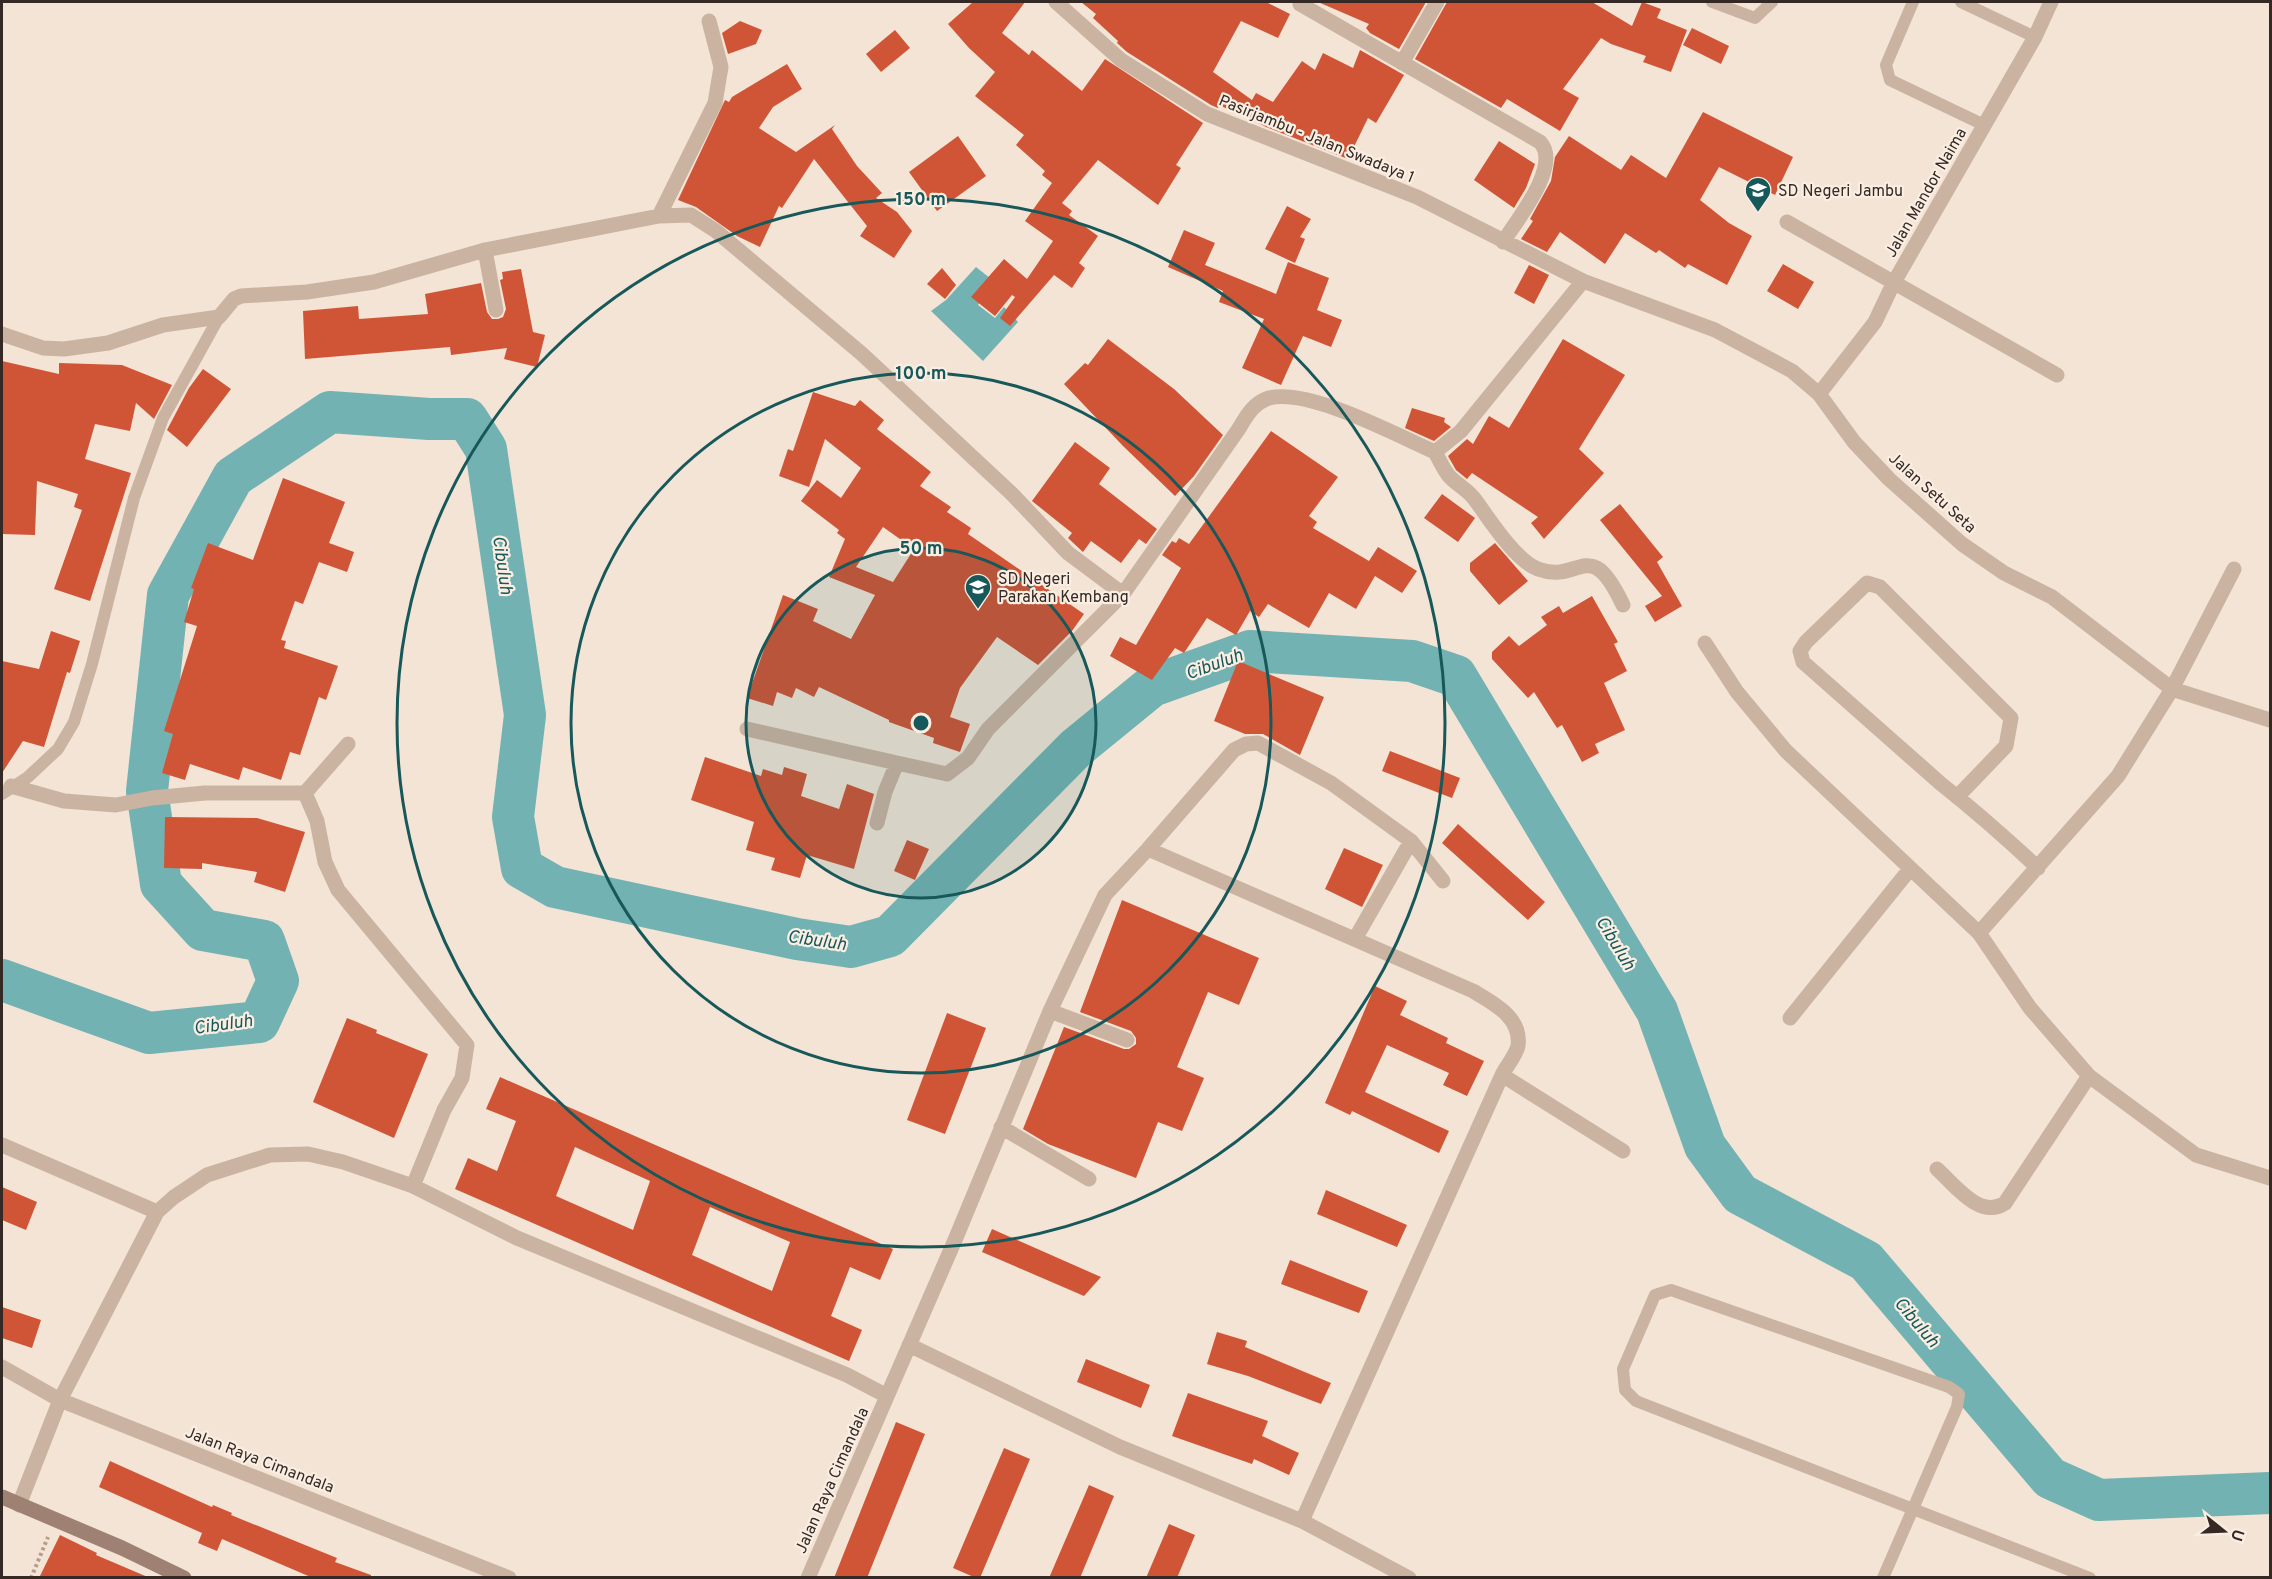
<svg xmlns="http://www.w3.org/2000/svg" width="2272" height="1579" viewBox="0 0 2272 1579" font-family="Overpass,sans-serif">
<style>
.water{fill:#73b2b2}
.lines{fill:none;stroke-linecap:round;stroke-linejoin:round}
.river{stroke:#73b2b2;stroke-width:42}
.building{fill:#d05536;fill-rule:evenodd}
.path{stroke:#b79c8b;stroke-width:4;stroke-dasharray:3 3;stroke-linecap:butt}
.lane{stroke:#cbb3a1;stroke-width:12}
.street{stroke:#cbb3a1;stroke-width:15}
.secondary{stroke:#9f8173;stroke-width:15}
.ring{fill:none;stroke:#17585a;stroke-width:3}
.labels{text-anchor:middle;stroke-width:4.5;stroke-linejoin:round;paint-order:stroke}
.street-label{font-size:16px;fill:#352925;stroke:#faeee2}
.poi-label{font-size:16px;fill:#352925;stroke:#faeee2;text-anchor:start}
.water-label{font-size:18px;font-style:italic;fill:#17585a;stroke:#faeee2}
.centre{fill:#17585a;stroke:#faeee2;stroke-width:3}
.ring-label{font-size:18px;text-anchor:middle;font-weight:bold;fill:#17585a;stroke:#faeee2;stroke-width:4.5;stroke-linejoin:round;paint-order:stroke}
</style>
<rect width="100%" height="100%" fill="#f3e4d6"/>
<path class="water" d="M976 267 995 282 978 305 995 318 1004 307 1018 322 983 361 931 311 946 300Z"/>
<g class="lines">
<path class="river" d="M2 980 149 1033 259 1022 278 981 264 941 203 930 161 884 147 791 168 595 233 477 330 412 429 419H467L486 449 525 715 513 817 522 868 555 887 797 939 851 947 890 936 1076 748 1152 686 1250 651 1412 661 1456 676 1657 1011 1705 1146 1740 1194 1866 1261 2050 1478 2099 1500 2270 1493"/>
</g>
<path class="building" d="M973 2H1025L1002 33 1029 55 1032 50 1082 91 1105 59 1203 123 1176 165 1181 168 1158 205 1098 160 1062 203 1072 211 1069 215 1098 236 1079 263 1085 268 1072 288 1054 275 1010 326 1000 318 1015 297 1012 295 995 316 971 297 1004 259 1027 279 1053 241 1025 221 1052 183 1042 175 1045 171 1016 145 1024 135 975 96 995 72 969 48 948 24Z
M1081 2H1266L1290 14 1278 38 1241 21 1213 72 1252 100 1256 93 1273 102 1302 61 1315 70 1323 53 1353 68 1360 50 1404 75 1376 123 1368 118 1348 159 1266 127 1236 111 1234 113 1220 105 1218 108 1211 105 1127 52 1117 43 1118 41 1093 18 1096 14Z
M1318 2H1426L1399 49 1370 33 1366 28 1369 24Z
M1447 2H1592L1632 26 1642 2 1661 9 1657 18 1687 30 1671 72 1643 62 1646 56 1611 44 1601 38 1563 89 1579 98 1560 131 1507 99 1501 108 1415 59Z
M740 21 762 30 756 44 728 54 722 33Z
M1692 28 1729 46 1721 64 1683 45Z
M895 30 910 48 881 72 866 54Z
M787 64 802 89 773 107 759 128 796 152 835 125 832 129 857 166 882 193 876 198 897 212 912 231 894 258 860 236 867 226 814 159 782 208 779 206 760 247 737 236 696 207 678 200 725 100 729 102 732 97Z
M1703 112 1793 157 1775 195 1719 167 1700 200 1729 223 1752 236 1727 285 1688 264 1685 268 1659 250 1656 253 1625 233 1605 264 1560 232 1547 252 1521 239 1533 221 1530 219 1551 181 1555 157 1569 136 1621 170 1631 155 1666 178Z
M958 136 986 176 937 211 909 172Z
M1499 141 1535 164 1526 188 1514 208 1474 180Z
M1287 206 1311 219 1300 237 1305 239 1295 263 1265 249Z
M1184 230 1215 243 1205 265 1276 294 1288 262 1329 278 1317 310 1342 320 1331 347 1303 336 1281 385 1242 368 1264 319 1219 302 1223 291 1168 267Z
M1783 264 1814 282 1798 309 1767 291Z
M1529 265 1549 275 1534 304 1514 293Z
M942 268 956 285 945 299 927 284Z
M521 269 533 332 545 335 537 367 504 359 507 348 451 355 450 347 305 359 303 311 358 306 359 319 428 314 425 294 481 283 487 312 492 319H498L503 317 506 309 500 280 503 279 502 272Z
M1108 339 1174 389 1223 435 1194 476 1175 496 1123 446 1064 384 1085 363 1088 365Z
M1563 339 1625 375 1579 449 1604 473 1544 539 1531 523 1538 517 1472 473 1467 479 1456 470 1448 456 1467 439 1473 444 1489 416 1509 428Z
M2 361 59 374V363L122 365 172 385 154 419 136 403 130 431 95 424 85 459 131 473 90 601 54 589 82 510 74 507 78 494 37 481 35 535 2 534Z
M203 369 231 389 187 447 167 430 189 388Z
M813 392 855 406 860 400 884 420 877 429 931 472 920 486 951 507 947 512 971 528 968 534 1084 614 1072 631 1038 665 997 637 960 688 950 717 970 724 960 752 933 743 934 738 889 722V720L819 687 814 697 796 688 792 698 777 692 773 706 747 698 783 595 818 609 813 621 851 639 875 595 829 577 845 539 837 533 839 530 801 501 817 480 841 498 861 468 825 439 809 487 779 476 788 449 793 451ZM883 527 914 549 893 582 856 567Z
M1412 408 1445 418 1444 422 1451 427 1434 441 1405 428Z
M1271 431 1338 477 1309 516 1317 522 1313 528 1369 561 1378 547 1417 571 1402 593 1375 576 1356 609 1329 593 1309 628 1268 604 1259 617 1250 611 1236 635 1207 618 1184 653 1175 648 1152 680 1110 656 1120 637 1136 645 1181 568 1162 555 1172 541 1176 543 1179 538 1189 544Z
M1075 442 1110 468 1099 484 1157 529 1146 544 1139 539 1121 563 1091 541 1083 552 1068 538 1072 533 1032 501Z
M283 478 345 502 329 543 354 552 347 572 319 562 303 604 295 601 281 640 286 641 284 648 338 666 326 700 319 697 300 755 290 752 281 780 243 767 239 780 190 764 185 780 162 773 173 734 164 731 197 626 184 622 194 589 191 588 208 543 253 560Z
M1442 494 1475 518 1458 542 1424 518Z
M1620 504 1663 557 1657 562 1682 606 1655 622 1645 606 1662 596 1600 520Z
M1495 543 1528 581 1499 605 1470 571V563Z
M1592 596 1618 642 1614 644 1627 671 1604 683 1625 730 1595 744 1599 753 1582 762 1562 725 1557 728 1534 692 1528 698 1492 659V652L1509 636 1519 646 1547 625 1541 617 1559 606 1563 613Z
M51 631 80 641 70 673 67 672 44 747 23 741 2 773V661L39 669Z
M1238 661 1324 697 1300 755 1263 734H1245L1214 721Z
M1390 751 1460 778 1452 798 1382 771Z
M705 757 761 776 763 769 782 775 784 767 807 774 801 796 839 809 847 784 874 794 854 869 807 855 800 878 771 870 775 858 746 850 754 822 691 800Z
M165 817 257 818 305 832 285 892 254 882 257 872 202 863V869L164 868Z
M1458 824 1545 902 1528 920 1442 843Z
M907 840 929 849 915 880 894 871Z
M1344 848 1383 865 1362 907 1325 889Z
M1122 900 1259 958 1239 1005 1208 992 1177 1067 1204 1078 1182 1131 1158 1122 1136 1178 1048 1144 1023 1129 1064 1027 1124 1049H1129L1136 1044V1038L1131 1031 1080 1012Z
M1375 986 1407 1001 1400 1015 1448 1038 1446 1043 1484 1061 1467 1096 1443 1085 1449 1073 1387 1045 1365 1092 1449 1131 1439 1153 1352 1111 1350 1115 1325 1103Z
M947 1013 986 1028 945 1134 907 1120Z
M347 1018 377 1030 376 1033 428 1054 394 1138 313 1102Z
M500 1077 893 1249 880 1280 850 1267 831 1316 862 1330 849 1361 455 1189 468 1158 497 1171 516 1121 486 1109ZM575 1147 650 1181 633 1230 556 1196ZM710 1207 790 1242 772 1291 692 1255Z
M2 1187 37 1202 26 1230 2 1220Z
M1326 1190 1407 1225 1397 1247 1317 1214Z
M992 1229 1101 1277 1084 1296 982 1252Z
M1290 1260 1368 1291 1359 1313 1281 1284Z
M2 1307 41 1320 32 1348 2 1338Z
M1217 1332 1247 1341 1245 1347 1331 1383 1321 1404 1248 1376 1207 1364Z
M1086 1359 1150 1385 1141 1408 1077 1382Z
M1188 1393 1268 1421 1262 1436 1299 1453 1289 1475 1254 1459 1252 1464 1172 1436Z
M896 1422 925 1434 867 1578H834Z
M1004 1448 1030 1459 980 1578H976L953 1568Z
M110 1461 212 1507 213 1505 232 1513 231 1515 337 1558 335 1562 371 1575V1578H313L222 1539 217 1551 198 1543 202 1533 99 1487Z
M1089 1485 1114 1496 1080 1578H1049Z
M1169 1524 1195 1535 1177 1578H1146Z
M60 1535 97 1553 96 1555 150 1578H39Z"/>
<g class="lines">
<path class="path" d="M31 1578 48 1537"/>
<path class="lane" d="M1712 2 1755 18 1772 2
M1913 2 1886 65 1890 80 1984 125
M1961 2 2035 37
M2 794 28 777 58 749 74 722 92 664 134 498 163 418 219 317
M1883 1578 1957 1407 1959 1394 1949 1387 1671 1290 1655 1295 1623 1369 1625 1390 1636 1401 2090 1578"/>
<path class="street" d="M1056 2 1121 60 1207 114 1417 197 1583 281 1715 330 1792 371 1819 394 1854 442 1889 479 1962 544 2004 573 2052 597 2172 689 2270 720
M1300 4 1540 142C1562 165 1517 220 1503 242
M1402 63 1437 2
M659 216 715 103 721 67 709 21
M1787 222 2057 375
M485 250 496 310
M2 334 43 348 64 349 108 343 163 325 219 317 234 299 241 296 307 292 374 282 485 250 659 216 691 215 716 231 862 354 1012 494 1068 553 1123 594
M1819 394 1875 322 1893 284 2035 37 2051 2
M1435 452C1439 459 1443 469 1449 476 1457 485 1469 490 1476 501 1489 519 1516 561 1538 569 1580 585 1589 533 1623 605
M2234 569 2172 689 2118 776 1979 933 2030 1008 2089 1076 2196 1155 2270 1178
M1705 643 1737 692 1786 751 1979 933
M747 729 897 763
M11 786 64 801 116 805 152 798 205 793H305L348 744
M305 793 317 821 325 862 338 890 467 1045 462 1078 444 1110 413 1186
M1957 797 2006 746 2011 718 1880 587 1867 583 1806 642 1800 651 1803 662 1940 783C1974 810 2006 838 2038 868
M877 823 885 792 897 763 947 774 968 758 988 729 1123 594 1238 430C1246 417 1253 403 1269 398 1310 388 1396 435 1435 452L1461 431 1583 281
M1148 849 1234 750 1246 744 1258 743 1331 783 1411 841
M1355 939 1411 841 1443 881
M1050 1011 1127 1040
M1790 1018 1910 869
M1502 1075 1623 1151
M1001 1127 1089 1179
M2 1145 157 1212 174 1197 207 1175 270 1155 308 1154 343 1162 413 1186 517 1238 847 1375 887 1396
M1937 1169C1955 1185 1980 1220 2005 1203L2089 1076
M909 1345 1120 1447 1302 1521 1409 1578
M2 1367 60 1400 509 1578
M19 1505 60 1400 157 1212
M808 1578 955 1240 1050 1011 1105 895 1148 849 1473 991C1493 1003 1522 1017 1518 1046 1516 1055 1506 1067 1502 1075L1302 1521"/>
<path class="secondary" d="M2 1497 122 1548 184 1578"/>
</g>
<circle cx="921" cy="723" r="175" fill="#17585a" fill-opacity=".12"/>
<g class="ring">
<circle cx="921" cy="723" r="175"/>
<circle cx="921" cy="723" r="350"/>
<circle cx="921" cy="723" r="524"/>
</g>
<defs>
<g id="school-pin" transform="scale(1.35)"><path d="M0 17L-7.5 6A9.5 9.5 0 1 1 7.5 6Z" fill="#17585a" stroke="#faeee2"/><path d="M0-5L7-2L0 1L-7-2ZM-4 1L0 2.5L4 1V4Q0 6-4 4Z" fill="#fff"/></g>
</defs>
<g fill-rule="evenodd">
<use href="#school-pin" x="1758" y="190"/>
<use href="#school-pin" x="978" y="587"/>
</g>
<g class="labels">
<g class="street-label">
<text transform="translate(1317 138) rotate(22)" y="6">Pasirjambu - Jalan Swadaya 1</text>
<text transform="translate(1925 192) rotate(-60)" y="6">Jalan Mandor Naima</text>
<text transform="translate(1933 492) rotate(42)" y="6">Jalan Setu Seta</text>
<text transform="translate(260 1459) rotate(21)" y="6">Jalan Raya Cimandala</text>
<text transform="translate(831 1480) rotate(-66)" y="6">Jalan Raya Cimandala</text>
</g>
<g class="poi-label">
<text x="1778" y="196">SD Negeri Jambu</text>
<text x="998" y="584">SD Negeri<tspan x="998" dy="18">Parakan Kembang</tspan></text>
</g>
<g class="water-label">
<text transform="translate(503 565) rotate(82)" y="6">Cibuluh</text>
<text transform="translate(1214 664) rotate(-20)" y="6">Cibuluh</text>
<text transform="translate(817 940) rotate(8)" y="6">Cibuluh</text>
<text transform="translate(1616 943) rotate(59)" y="6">Cibuluh</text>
<text transform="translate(223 1024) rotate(-8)" y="6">Cibuluh</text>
<text transform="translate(1917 1322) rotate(50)" y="6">Cibuluh</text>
</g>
</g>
<circle cx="921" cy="723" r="9" class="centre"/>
<g class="ring-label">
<text x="921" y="205">150 m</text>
<text x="921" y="379">100 m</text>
<text x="921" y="554">50 m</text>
</g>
<rect width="2272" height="1579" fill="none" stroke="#352925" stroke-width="6"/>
<g transform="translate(2224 1531) rotate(108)" stroke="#faeee2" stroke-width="4.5" paint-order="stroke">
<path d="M0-4.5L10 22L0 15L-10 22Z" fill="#352925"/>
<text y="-9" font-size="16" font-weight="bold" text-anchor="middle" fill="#352925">U</text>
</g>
</svg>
